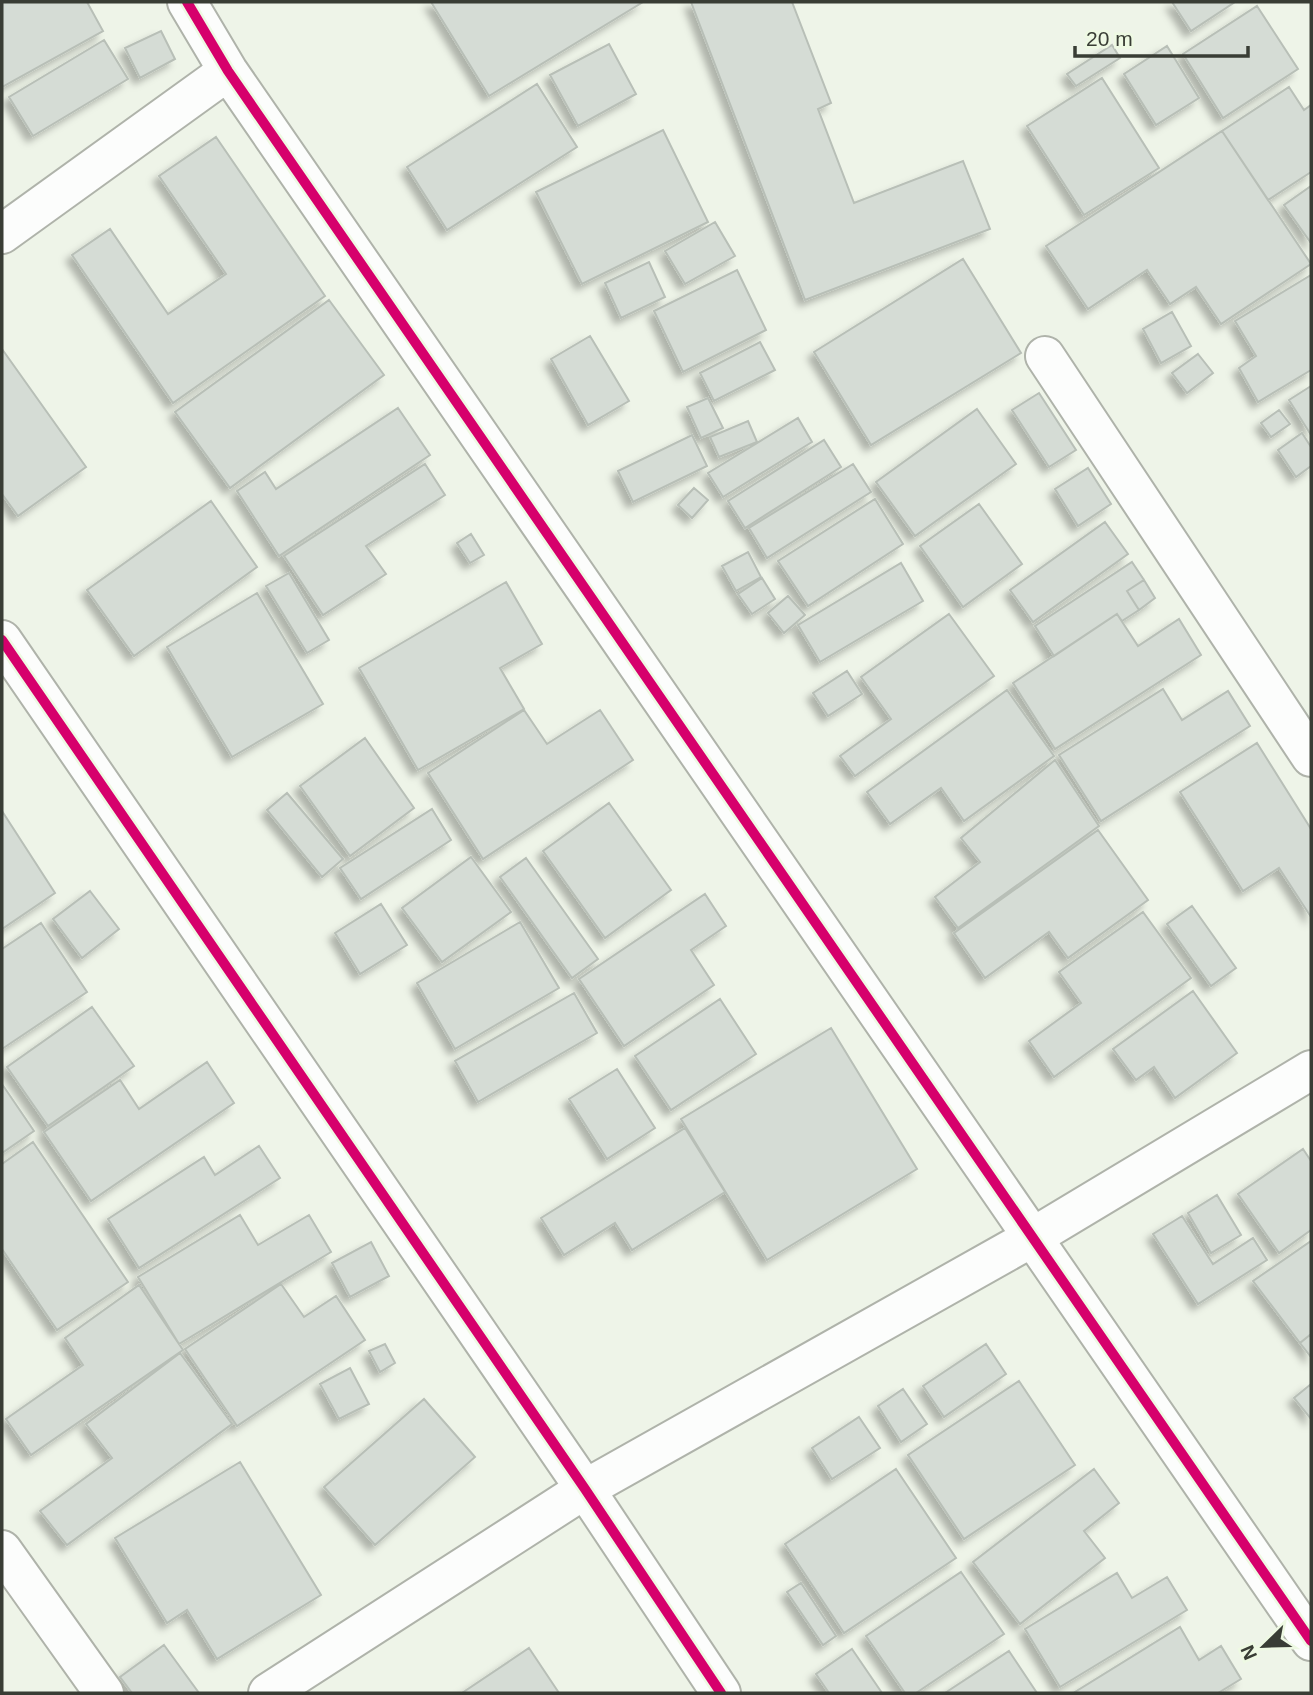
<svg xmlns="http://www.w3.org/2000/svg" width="1313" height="1695" viewBox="0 0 1313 1695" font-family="Arial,sans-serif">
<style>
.building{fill:#d5dcd5;stroke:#b8bfb7;stroke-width:2;filter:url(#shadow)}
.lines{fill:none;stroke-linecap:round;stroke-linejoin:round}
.minor-casing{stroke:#afb3aa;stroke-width:42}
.minor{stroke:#fcfdfc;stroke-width:38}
.cycleway-casing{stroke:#eef9e3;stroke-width:15}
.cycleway{stroke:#d6006c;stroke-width:10}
</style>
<defs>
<filter id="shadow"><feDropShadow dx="-6" dy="6" stdDeviation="3.5" flood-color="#0004"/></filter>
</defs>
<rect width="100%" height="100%" fill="#eef4e8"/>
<path class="building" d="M2 2H87L103 31 2 87Z
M431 2H643L489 96Z
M691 2H792L831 103 818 109 854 203 963 161 990 229 805 300Z
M1172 2H1235L1191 31Z
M1257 6 1298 69 1223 118 1183 54Z
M161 31 175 59 140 78 125 48Z
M104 40 128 79 33 136 9 97Z
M609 44 636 94 578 126 550 75Z
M1112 45 1120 58 1076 86 1067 74Z
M1167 46 1199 98 1156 125 1124 74Z
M1102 78 1159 168 1084 215 1027 126Z
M537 84 577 147 447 230 407 167Z
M1289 87 1304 110 1311 105V172L1268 200 1222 131Z
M663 130 708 222 582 284 536 192Z
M1222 131 1311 264 1221 324 1196 287 1170 304 1147 270 1088 309 1046 246Z
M216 137 325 296 173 403 72 255 110 229 168 314 226 274 159 176Z
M1311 186V243L1284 205Z
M715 222 735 256 685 284 665 251Z
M963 259 1021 353 871 445 814 352Z
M649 262 665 297 621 318 605 283Z
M737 270 766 330 683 372 654 311Z
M1311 275V370L1258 402 1239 368 1256 356 1235 321Z
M329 300 384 375 230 488 175 412Z
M1172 312 1191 346 1161 363 1143 329Z
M590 336 629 401 588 425 551 359Z
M760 342 775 370 714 401 700 373Z
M2 349 86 467 18 516 2 494Z
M1198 354 1213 373 1187 393 1172 373Z
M1311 386V435L1289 400Z
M1039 393 1076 450 1049 467 1012 410Z
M708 398 723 428 701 438 687 407Z
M398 408 430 455 279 556 237 491 265 472 276 489Z
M977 409 1016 464 915 536 876 482Z
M1279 410 1290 424 1271 437 1261 423Z
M798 418 812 442 723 497 708 473Z
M748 421 757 442 719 457 710 437Z
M1302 433 1311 447V466L1296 477 1278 450Z
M692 435 707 466 633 502 618 471Z
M824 440 841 467 745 528 728 501Z
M425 464 445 495 366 546 386 574 323 615 284 556Z
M853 464 871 492 767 558 749 528Z
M1088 468 1111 504 1078 526 1055 489Z
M694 488 708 500 692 518 678 505Z
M875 499 903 544 808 606 778 561Z
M211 501 257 567 134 656 87 590Z
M979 504 1022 564 963 607 920 546Z
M1105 522 1128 554 1033 622 1010 590Z
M471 534 484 555 470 563 457 543Z
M748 552 761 577 736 591 722 566Z
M1132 562 1144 580 1127 591 1139 610 1122 621 1117 614 1054 656 1035 626Z
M901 563 923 601 820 662 798 625Z
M289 573 329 640 307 653 266 586Z
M762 578 775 599 752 614 738 594Z
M1144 580 1155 598 1139 610 1127 591Z
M506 582 542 644 500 668 524 709 418 770 359 668Z
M257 593 323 704 232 757 167 647Z
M788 596 805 615 784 633 768 613Z
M949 614 994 676 855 776 840 756 891 719 861 677Z
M1117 614 1138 646 1179 619 1201 655 1055 749 1013 683Z
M847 671 862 694 828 716 813 693Z
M1163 689 1182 720 1228 691 1250 726 1101 821 1059 755Z
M1007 690 1054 756 964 821 941 788 890 824 867 792Z
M524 710 547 744 600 710 633 760 483 859 428 773Z
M365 738 414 808 350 856 300 786Z
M1257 743 1311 829V917L1279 868 1243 891 1180 792Z
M1055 760 1099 826 958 928 935 897 980 862 961 838Z
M287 793 343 859 322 877 267 810Z
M609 803 671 890 605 938 543 851Z
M432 809 451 840 361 899 340 868Z
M2 811 55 893 2 929Z
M1098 830 1148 900 1068 958 1049 932 985 978 954 933Z
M471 857 511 912 442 962 402 908Z
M526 858 598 959 572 978 500 877Z
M90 891 119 929 82 958 53 919Z
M705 894 726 926 691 950 714 985 624 1046 579 979Z
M381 904 407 945 360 974 335 933Z
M1192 906 1236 968 1211 986 1167 924Z
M1143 912 1191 978 1054 1077 1029 1041 1081 1003 1059 972Z
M520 922 559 988 455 1049 417 983Z
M41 923 87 992 2 1049V949Z
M1193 991 1237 1053 1175 1098 1154 1067 1136 1080 1113 1049Z
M574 993 597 1033 478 1102 455 1061Z
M720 999 756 1054 671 1110 635 1056Z
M92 1007 134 1066 48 1126 7 1067Z
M831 1028 917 1169 767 1260 681 1119Z
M207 1062 234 1103 91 1201 44 1132 120 1080 139 1109Z
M617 1069 655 1128 607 1159 569 1099Z
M2 1084 34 1131 2 1153Z
M685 1128 725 1192 632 1250 615 1223 564 1255 541 1218Z
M33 1142 128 1282 57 1330 2 1249V1164Z
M259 1146 280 1178 139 1268 108 1219 204 1157 215 1175Z
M1303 1149 1311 1161V1230L1279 1253 1238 1194Z
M1217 1195 1241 1235 1211 1253 1188 1213Z
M240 1215 258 1245 309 1215 331 1252 179 1344 138 1277Z
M1182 1216 1213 1264 1253 1238 1267 1260 1198 1304 1153 1234Z
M1311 1241V1334L1300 1343 1253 1281Z
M371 1242 389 1276 350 1297 332 1263Z
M281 1284 304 1317 336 1296 365 1340 237 1426 185 1349Z
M139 1285 183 1350 31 1455 6 1419 83 1365 65 1338Z
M1311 1334V1357L1300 1343Z
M385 1344 395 1363 380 1372 369 1351Z
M986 1344 1006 1374 944 1417 923 1386Z
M180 1353 232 1424 67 1545 40 1511 112 1458 86 1424Z
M350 1368 369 1404 339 1419 320 1384Z
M1019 1381 1075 1465 964 1539 908 1455Z
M1311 1384V1419L1294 1398Z
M903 1389 927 1424 901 1442 878 1406Z
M424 1399 475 1457 375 1545 324 1487Z
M859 1417 880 1448 832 1479 812 1448Z
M240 1462 321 1595 217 1659 187 1610 167 1623 115 1538Z
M896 1469 956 1558 844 1633 785 1544Z
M1094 1469 1119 1503 1084 1531 1105 1558 1020 1624 973 1562Z
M961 1572 1004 1634 916 1693H905L866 1636Z
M1117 1573 1132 1598 1167 1577 1187 1610 1060 1687 1025 1629Z
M801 1583 836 1636 823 1645 787 1592Z
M1180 1627 1199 1660 1221 1646 1241 1679 1218 1693H1076L1075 1692Z
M164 1645 199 1693H132L120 1677Z
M529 1648 559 1693H462Z
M852 1649 882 1693H829L816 1674Z
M1009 1651 1037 1693H945Z"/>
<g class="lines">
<g class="minor-casing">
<path id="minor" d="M187 2 228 71 1311 1641
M2 234 228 71
M1045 356 1311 757
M2 640 585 1489 721 1693
M2 1550 104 1693
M268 1693 585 1489 1033 1237 1311 1070"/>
</g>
<use href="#minor" class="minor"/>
<g class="cycleway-casing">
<path id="cycleway" d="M187 2 228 71 1311 1641
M2 640 585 1489 721 1693"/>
</g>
<use href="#cycleway" class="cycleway"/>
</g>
<rect width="1313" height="1695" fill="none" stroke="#393d35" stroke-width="7"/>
<g transform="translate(1264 1646) rotate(247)" stroke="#eef9e3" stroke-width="5" paint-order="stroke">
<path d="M0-5L12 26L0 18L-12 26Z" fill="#393d35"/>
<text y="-10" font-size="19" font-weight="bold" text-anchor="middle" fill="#393d35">N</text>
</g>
<path d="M1075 46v10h173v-10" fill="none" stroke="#393d35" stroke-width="3.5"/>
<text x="1086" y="46" font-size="21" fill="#393d35" stroke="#eef9e3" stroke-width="5" paint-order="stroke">20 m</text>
</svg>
